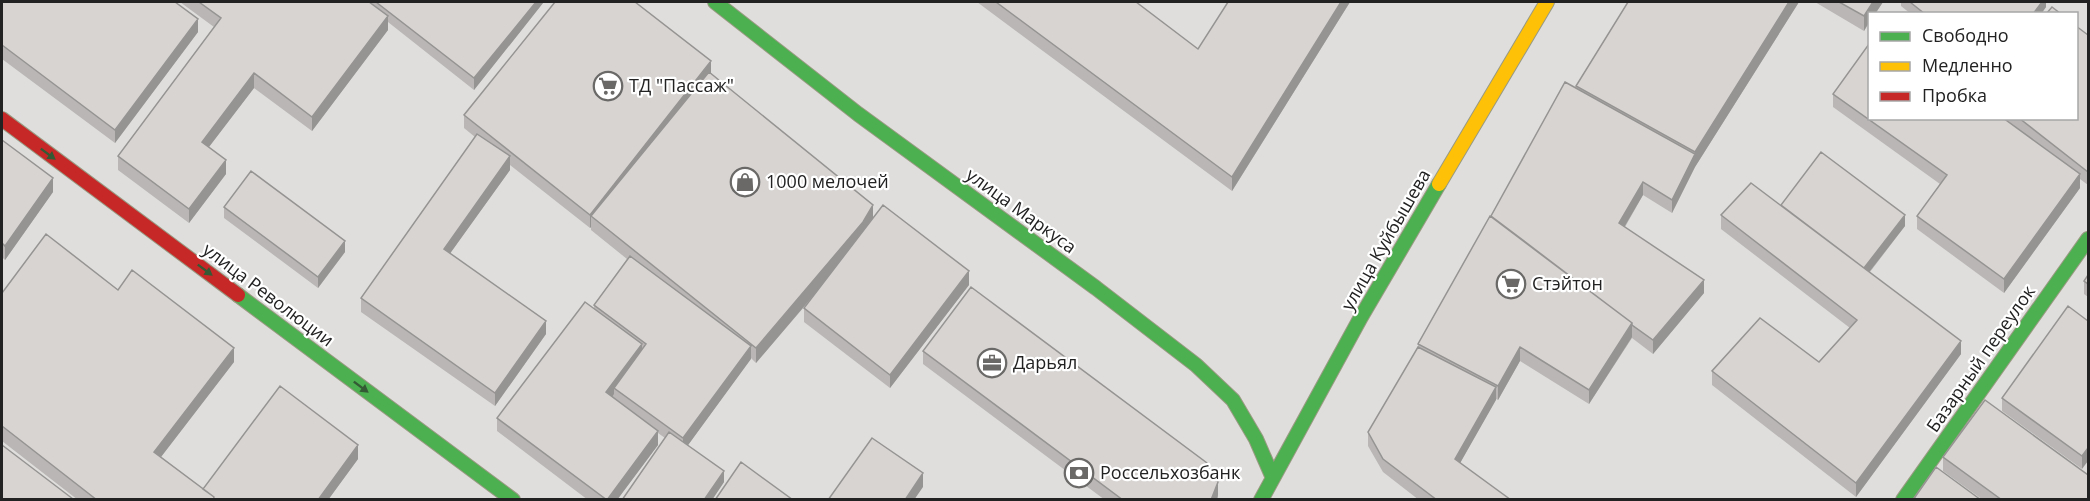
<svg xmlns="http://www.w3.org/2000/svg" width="2090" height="501" viewBox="0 0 2090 501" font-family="'Open Sans',sans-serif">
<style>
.residential{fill:#dfdedc;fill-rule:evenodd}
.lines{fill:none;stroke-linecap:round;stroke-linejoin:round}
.fast-casing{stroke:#999a82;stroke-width:16}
.slow-casing{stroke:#999a82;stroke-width:16}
.jam-casing{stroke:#999a82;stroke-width:16}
.fast{stroke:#4caf50;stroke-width:14}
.slow{stroke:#ffc107;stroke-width:14}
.jam{stroke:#c62828;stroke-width:14}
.wall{fill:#b9b6b5}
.shaded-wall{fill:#969493}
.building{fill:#d7d4d2;stroke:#969493;stroke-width:1.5}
.oneway{fill:#335a34}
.labels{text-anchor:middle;stroke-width:4.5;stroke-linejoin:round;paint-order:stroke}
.poi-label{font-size:18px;fill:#222;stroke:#fff;text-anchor:start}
.street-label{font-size:18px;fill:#222;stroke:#fff}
</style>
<rect width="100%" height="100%" fill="#f0eeeb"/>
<path class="residential" d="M2 2H2088V499H2ZM1870 14H2076V118H1870Z"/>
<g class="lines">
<g class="fast-casing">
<path id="fast" d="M715 2 858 114 1096 288 1196 365 1233 400 1256 439 1273 478
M238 295 513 500
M1261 500 1361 317 1439 184
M1903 500 2088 239"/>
</g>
<g class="slow-casing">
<path id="slow" d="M1439 184 1547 2"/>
</g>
<g class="jam-casing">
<path id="jam" d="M2 119 238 295"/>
</g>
<use href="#fast" class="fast"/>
<use href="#slow" class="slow"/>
<use href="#jam" class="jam"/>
</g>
<path class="wall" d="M2 2 198 32 115 143 2 59Z
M180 2H543V3L474 90 388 22V30L312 131 254 88 209 147 226 174 189 223 118 170V156L214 27Z
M977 2H1136L1198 49 1350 2 1232 191Z
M1628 2H1799L1695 167 1672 213 1643 195 1625 227 1704 293 1653 354 1632 338 1589 404 1520 361 1498 400 1496 399 1460 463 1511 500H1419L1383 472 1368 446V432L1418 348V344L1491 216 1576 89V86Z
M1815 2H1883L1864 31Z
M1901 2H2046V7L2041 14H1911L1901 6Z
M2088 35V185L2080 179V188L2004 293 1917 229V216L1940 184 1833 107V94L1869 118H2076Z
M711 73 873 218 969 285 890 388 804 322V308L816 293 756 363 751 358 688 445 724 482 712 500H622L665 438 658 433V445L617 500H588L497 431V418L594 309V305L627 259 591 230V227L590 228 510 165V170L450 253 546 334 495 406 361 312V298L475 137 464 128V115Z
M2 140 53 192 5 260 2 257Z
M224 207 345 252 318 288 224 218Z
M1721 215 1905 226 1870 272 1961 354 1856 497 1712 385V371L1819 362 1850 328 1721 229Z
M2088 275V297L2084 294V281Z
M118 290 234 362 161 457 203 489 358 459 328 500H78L2 441V293Z
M2088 321 2082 469 2002 411V398Z
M923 351 1218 495 1217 500H1105L923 364Z
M1943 457 2088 500H1983L1943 471Z"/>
<path class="shaded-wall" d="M536 2H543V3L474 90V78Z
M1341 2H1350L1232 191V177Z
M1789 2H1799L1695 167 1672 213V200L1695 152Z
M1873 2H1883L1875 14H1869V22L1864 31V16Z
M2042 2H2046V7L2041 14H2033Z
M388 16V30L312 131V117Z
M198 19V32L115 143V130Z
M711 61V75L591 216V227L590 228V215Z
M254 73V88L202 156V142Z
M510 156V170L444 262V249Z
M226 160V174L189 223V209Z
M2080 174V188L2004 293V279Z
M53 178V192L5 260V246Z
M1643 182V195L1619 236V223Z
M873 205V219L863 237 756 363V348Z
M1905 215V226L1863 280V269Z
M345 241V252L318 288V277Z
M969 271V285L890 388V375Z
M1704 280V293L1653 354V340Z
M546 321V334L495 406V393Z
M1632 323V337L1589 404V390Z
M1961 341V354L1856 497V483Z
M642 344V358L614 388V394L606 406V392Z
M751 346V359L683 452V438Z
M1520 347V361L1498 400V386Z
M234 348V362L154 466V452Z
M1496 387V400L1455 472V459Z
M658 431V445L617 500H607Z
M358 445V459L328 500H318Z
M2088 448V461L2082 469V456Z
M724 471V482L712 500H704Z
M923 473V487L914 500H905Z
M1218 482V495L1217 500H1211Z"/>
<path class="building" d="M2 2H175L198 19 115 130 2 45Z
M199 2H369L388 16 312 117 254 73 202 142 226 160 189 209 118 156 221 18Z
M376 2H536L474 78Z
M555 2H635L711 61 590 215 464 115Z
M996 2H1136L1198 49 1228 2H1341L1232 177Z
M1628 2H1789L1695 152 1576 86Z
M1839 2H1873L1864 16Z
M1910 2H2042L2033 14H1925Z
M2052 7 2061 14H2046Z
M2076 26 2088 35V172L2019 118H2076Z
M1869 44V118H2003L2080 174 2004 279 1917 216 1947 175 1833 94Z
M709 72 873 205 863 222 756 348 591 216Z
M1565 82 1695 154 1672 200 1643 182 1619 223 1704 280 1653 340 1632 325V323L1491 216Z
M477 134 510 156 444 249 546 321 495 393 361 298Z
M2 140 53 178 5 246 2 243Z
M1821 152 1905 215 1864 268 1781 205Z
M251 171 345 241 318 277 224 207Z
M1751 183 1961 341 1856 483 1712 371 1760 318 1819 362 1857 320 1721 215Z
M883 205 969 271 890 375 804 308Z
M1490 216 1632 323 1589 390 1520 347 1498 386 1418 344Z
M46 234 118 290 132 270 234 348 154 452 214 497 213 500H97L2 426V293Z
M630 256 751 346 683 438 614 388 646 344 594 305Z
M2088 275V284L2084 281Z
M971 287 1207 463 1218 482 1211 500H1123L923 351Z
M585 302 642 344 606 392 658 431 607 500 497 418Z
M2068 306 2088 321V448L2082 456 2002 398Z
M1418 347 1496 387 1455 459 1511 500H1437L1383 459 1368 432Z
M280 386 358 445 318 500H213L214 497 203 489Z
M1985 400 2088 475V500H2002L1943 457Z
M669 432 724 471 704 500H622Z
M872 438 923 473 905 500H828Z
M2 445 73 499V500H2Z
M741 462 793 500H715Z
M1936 467 1981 500H1913Z"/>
<defs><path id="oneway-solid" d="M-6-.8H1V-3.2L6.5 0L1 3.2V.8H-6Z" transform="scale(1.5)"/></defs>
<g class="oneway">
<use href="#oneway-solid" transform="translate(48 154) rotate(37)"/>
<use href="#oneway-solid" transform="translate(205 270) rotate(37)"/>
<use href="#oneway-solid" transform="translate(361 387) rotate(37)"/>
</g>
<defs>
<g id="supermarket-ring" transform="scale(1.5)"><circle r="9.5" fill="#fff" stroke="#6a6968" stroke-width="1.5"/><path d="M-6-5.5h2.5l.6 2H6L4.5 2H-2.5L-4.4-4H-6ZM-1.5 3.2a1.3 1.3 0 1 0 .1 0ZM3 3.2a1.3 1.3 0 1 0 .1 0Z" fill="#6a6968"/></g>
<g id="shop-ring" transform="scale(1.5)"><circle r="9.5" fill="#fff" stroke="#6a6968" stroke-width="1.5"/><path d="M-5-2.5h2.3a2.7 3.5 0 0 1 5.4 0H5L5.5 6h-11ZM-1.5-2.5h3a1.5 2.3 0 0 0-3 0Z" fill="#6a6968"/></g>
<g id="office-ring" transform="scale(1.5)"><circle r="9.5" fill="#fff" stroke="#6a6968" stroke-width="1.5"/><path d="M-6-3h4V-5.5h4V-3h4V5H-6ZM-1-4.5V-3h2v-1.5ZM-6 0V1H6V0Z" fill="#6a6968"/></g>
<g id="bank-ring" transform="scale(1.5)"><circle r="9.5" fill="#fff" stroke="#6a6968" stroke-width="1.5"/><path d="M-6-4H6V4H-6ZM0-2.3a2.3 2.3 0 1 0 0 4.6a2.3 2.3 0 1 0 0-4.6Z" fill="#6a6968"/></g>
</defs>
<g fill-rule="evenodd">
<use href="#supermarket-ring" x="608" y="86"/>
<use href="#shop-ring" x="745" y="182"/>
<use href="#supermarket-ring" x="1511" y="284"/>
<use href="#office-ring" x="992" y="363"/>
<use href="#bank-ring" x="1079" y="473"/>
</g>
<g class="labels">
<g class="poi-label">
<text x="629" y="92">ТД "Пассаж"</text>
<text x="766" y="188">1000 мелочей</text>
<text x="1532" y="290">Стэйтон</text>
<text x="1013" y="369">Дарьял</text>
<text x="1100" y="479">Россельхозбанк</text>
</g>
<g class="street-label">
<text transform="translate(1021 211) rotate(36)" y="6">улица Маркуса</text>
<text transform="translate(1386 240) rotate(-60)" y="6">улица Куйбышева</text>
<text transform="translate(268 295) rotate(37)" y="6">улица Революции</text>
<text transform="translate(1981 359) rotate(-55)" y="6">Базарный переулок</text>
</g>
</g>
<rect width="2090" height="501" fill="none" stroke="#222222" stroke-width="6"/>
<rect x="1868" y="12" width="210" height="108" fill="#ffffff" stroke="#a7a7a7" stroke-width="1.5"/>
<rect x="1880" y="32" width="30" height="9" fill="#4caf50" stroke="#a7a7a7" stroke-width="1.5"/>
<text x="1922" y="42" font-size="18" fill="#222222">Свободно</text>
<rect x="1880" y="62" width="30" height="9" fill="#ffc107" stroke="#a7a7a7" stroke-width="1.5"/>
<text x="1922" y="72" font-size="18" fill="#222222">Медленно</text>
<rect x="1880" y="92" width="30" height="9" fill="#c62828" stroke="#a7a7a7" stroke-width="1.5"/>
<text x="1922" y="102" font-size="18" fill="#222222">Пробка</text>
</svg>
